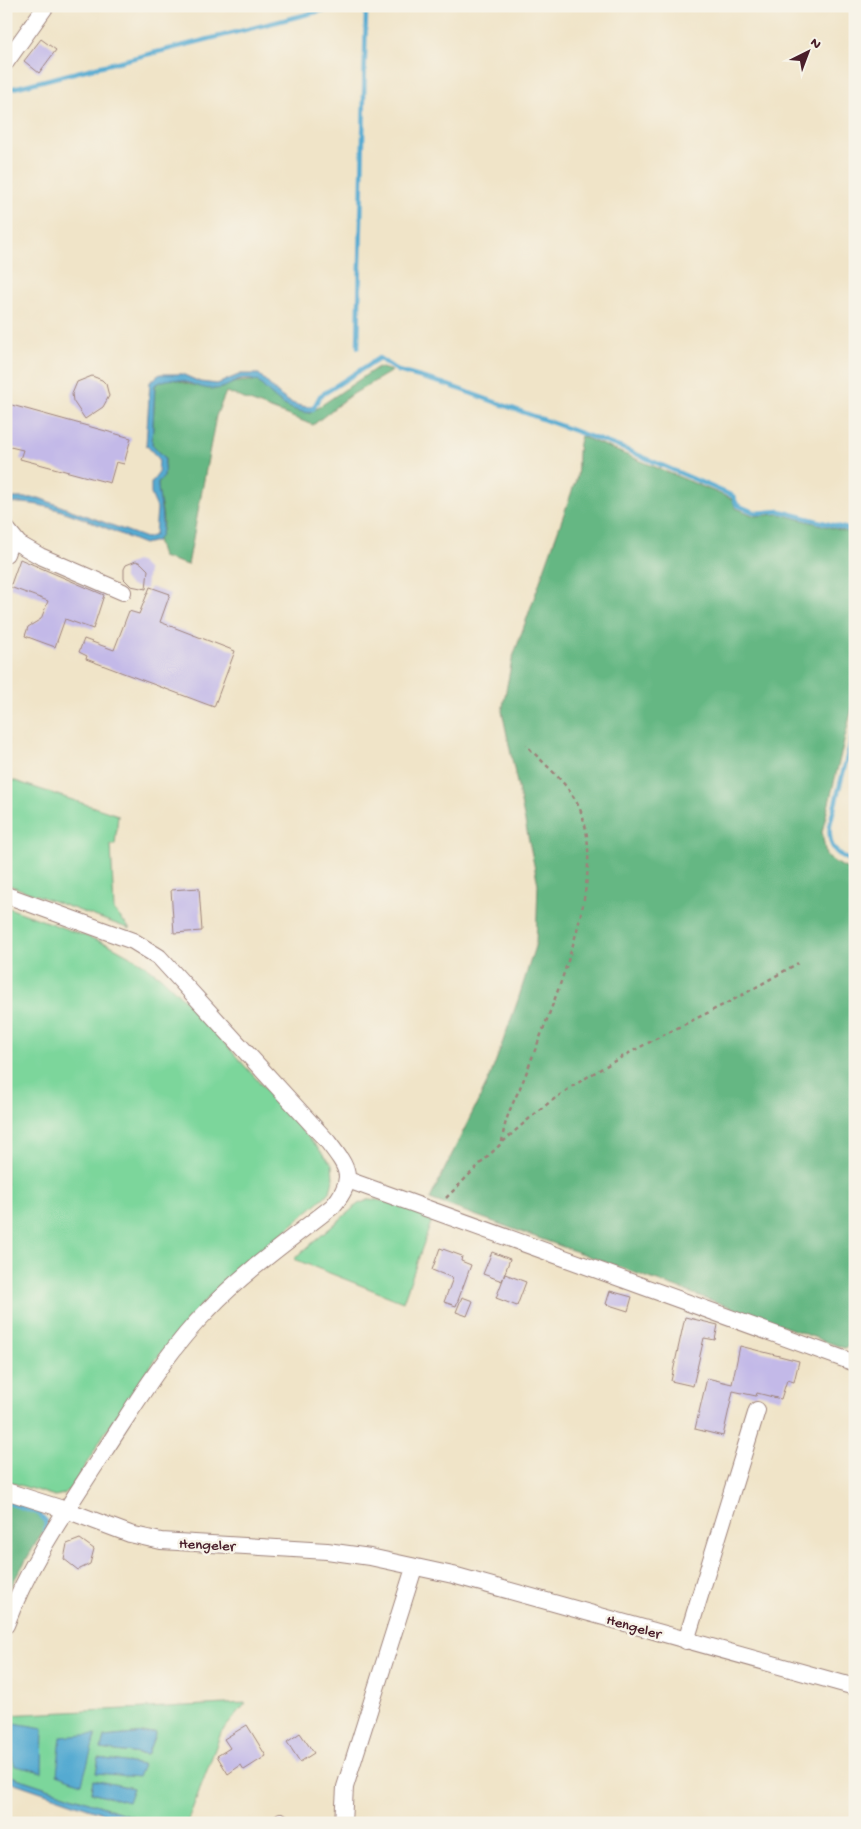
<svg xmlns="http://www.w3.org/2000/svg" width="861" height="1829" viewBox="0 0 861 1829" font-family="'Gochi Hand',sans-serif">
<style>
.green{fill:#7cd69b;stroke:#637a63;fill-rule:evenodd}
.forest{fill:#65b783;stroke:#586b57}
.water{fill:#54aad1;stroke:#4f647e}
.lines{fill:none;stroke-linecap:round;stroke-linejoin:round}
.stream{stroke:#54aad1;stroke-width:4.5}
.building{fill:#c3b9e8}
.minor-casing{stroke:#9d827a;stroke-width:18}
.path{stroke:#9d827a;stroke-width:2.5;stroke-dasharray:4 4;stroke-linecap:butt}
.minor{stroke:#fff;stroke-width:16}
.labels{text-anchor:middle;stroke-width:5;stroke-linejoin:round;paint-order:stroke}
.street-label{font-size:15px;fill:#4a1f2b;stroke:#f7f3e8}
</style>
<rect width="100%" height="100%" fill="#f7f3e8"/>
<filter id="ink" filterUnits="userSpaceOnUse"><feTurbulence type="fractalNoise" baseFrequency=".02" numOctaves="2"/><feDisplacementMap in="SourceGraphic" scale="10" xChannelSelector="R" yChannelSelector="G"/><feConvolveMatrix kernelMatrix="1 2 1 2 8 2 1 2 1" color-interpolation-filters="sRGB"/></filter>
<filter id="wash" filterUnits="userSpaceOnUse"><feTurbulence type="fractalNoise" baseFrequency=".0096" numOctaves="4" result="noise"/><feDisplacementMap in="SourceGraphic" scale="20" xChannelSelector="R" yChannelSelector="G"/><feGaussianBlur stdDeviation="1.12" result="paint"/><feColorMatrix in="noise" values="0 0 0 0 0 0 0 0 0 0 0 0 0 0 0 0 0 1.4 0 .05"/><feComposite in="paint" operator="in"/></filter>
<g filter="url(#wash)">
<rect width="100%" height="100%" fill="#f0e4c8"/>
<path class="green" d="M6 778 118 815 115 845H111L114 910 130 929 6 884Z
M6 907 110 945 141 962 162 978 196 1011 332 1164 333 1179 330 1192 211 1295 190 1317 145 1373 104 1434 73 1486 64 1494 55 1496 6 1481Z
M371 1199 388 1202 433 1217 403 1302 294 1259 358 1204Z
M246 1703 221 1733 187 1823H152L11 1776 6 1766V1715ZM156 1732 147 1755 101 1749 104 1737ZM99 1758 142 1765 96 1773ZM93 1780 133 1788 127 1801 91 1792Z"/>
<path class="forest" d="M378 367 392 371 348 397 313 425 226 392 216 416 188 565 162 557 157 540C170 525 157 500 158 482L164 477 165 458 152 444 155 385C175 372 180 385 199 386 220 387 237 380 257 381L282 404 310 413Z
M581 436 732 499 736 508 755 516 780 514 855 534V696L822 832 826 856 839 865 855 872V1345L844 1348 430 1199 490 1077 518 1000 536 943 538 884 502 711 512 660 577 477C579 463 576 449 581 436Z
M6 1499C23 1504 45 1505 46 1526L6 1594Z"/>
<path class="water" d="M160 374H182L200 382 217 384 241 374H259C276 391 286 407 312 407L311 413C284 411 275 398 257 381 252 380 246 379 241 380 232 382 225 389 215 389 192 390 179 370 155 385L152 444 165 458 164 477 158 482C157 495 169 533 156 541 153 542 148 543 144 544 105 529 47 497 6 504V498H39L146 538 155 535 157 508 151 494V483L158 474 159 459 146 445 150 382Z
M14 1723 43 1728 42 1772 15 1766 7 1747Z
M156 1732 147 1755 101 1749 104 1737Z
M96 1734 82 1783 57 1774 61 1737Z
M99 1758 143 1765 138 1777 96 1773Z
M6 1766 11 1776 152 1823H132L6 1780Z
M93 1780 133 1788 128 1802 91 1792Z"/>
<g class="lines">
<path class="stream" d="M6 90 340 6
M358 347 366 12 361 6
M306 409H313L320 396 379 358 398 371 445 384 622 448 733 496 737 505 756 513 780 511 855 531
M855 726 830 824C828 847 834 854 855 863
M6 1502 38 1513 46 1521 45 1532"/>
</g>
<g id="blocks">
<path class="building" d="M41 39 56 50 39 73 24 61Z
M92 376 102 380 106 384 109 396 103 407 85 419 73 401 72 394 77 382Z
M8 404 131 438 124 464 116 462 110 483 20 459 23 450 6 446V413Z
M20 559 104 595 93 629 65 619 55 647 25 636 28 627 41 619 48 601 10 587Z
M136 561 141 563 148 570 146 589 131 586 124 579V569L126 565Z
M150 587 170 594 160 622 235 651 214 707 86 659 87 656 79 652 84 639 114 650 129 611 139 614Z
M199 888 202 931 174 933 171 890Z
M440 1248 462 1256 461 1261 471 1265 456 1306 444 1302 453 1278 432 1270Z
M492 1252 510 1259 502 1281 483 1274Z
M505 1274 526 1282 517 1306 496 1298Z
M610 1291 632 1297 628 1311 606 1304Z
M462 1297 473 1301 467 1316 456 1312Z
M685 1317 718 1325 715 1340 704 1338 693 1386 671 1381Z
M740 1346 799 1361 794 1382 787 1380 781 1399 757 1393 756 1396 733 1391 723 1436 695 1429 707 1378 732 1384Z
M80 1539 94 1549 90 1564 78 1570 64 1559 67 1544Z
M247 1725 266 1756 244 1770 241 1765 228 1774 217 1756 230 1748 224 1739Z
M300 1733 314 1753 300 1762 287 1742Z"/>
</g>
</g>
<g filter="url(#ink)">
<use href="#blocks" fill-opacity="0" stroke="#9d827a" stroke-width="1"/>
<g class="lines">
<g class="minor-casing">
<path id="minor" d="M6 62 46 6
M6 528 19 544 40 556 123 592
M6 554 12 537
M6 895 133 941 159 957 328 1142C348 1168 356 1178 333 1206 291 1239 245 1271 208 1310 167 1351 137 1402 105 1450 69 1506 29 1562 6 1625
M348 1180 855 1363
M6 1491 66 1510 130 1534 161 1541 327 1551 370 1557 453 1575 855 1687
M686 1641 757 1410
M281 1821 282 1823
M343 1823 345 1787 414 1568"/>
</g>
<path class="path" d="M502 1142C505 1112 517 1098 527 1071 552 1004 612 874 578 805 567 782 544 764 526 745
M446 1198C478 1166 510 1133 546 1105 601 1064 664 1035 725 1004 750 991 774 977 798 963"/>
<use href="#minor" class="minor"/>
</g>
</g>
<g class="labels">
<g class="street-label">
<text transform="translate(207 1544) rotate(3)" y="5">Hengeler</text>
<text transform="translate(634 1626) rotate(16)" y="5">Hengeler</text>
</g>
</g>
<rect width="861" height="1829" fill="none" stroke="#f7f3e8" stroke-width="25"/>
<g transform="translate(808 52) rotate(42)" stroke="#f7f3e8" stroke-width="4" paint-order="stroke">
<path d="M0-4L9 19L0 12L-9 19Z" fill="#4a1f2b"/>
<text y="-8" font-size="14" font-weight="bold" text-anchor="middle" fill="#4a1f2b">N</text>
</g>
</svg>
